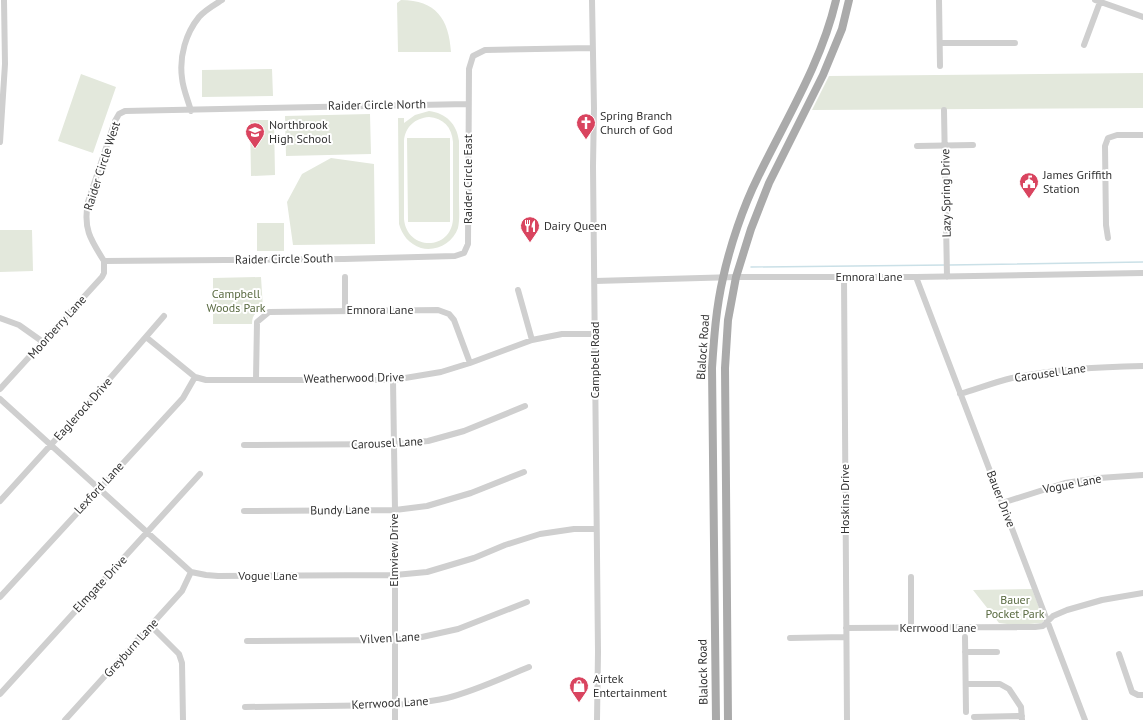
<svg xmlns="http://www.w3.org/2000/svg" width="1143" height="720" viewBox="0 0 1143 720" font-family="'PT Sans',sans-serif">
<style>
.green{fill:#e3e8dc;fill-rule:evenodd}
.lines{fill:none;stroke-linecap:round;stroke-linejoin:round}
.stream{stroke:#cae0e7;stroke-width:1.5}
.minor{stroke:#cfcfcf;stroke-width:6}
.major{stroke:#aaa;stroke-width:8}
.labels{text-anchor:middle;stroke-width:4;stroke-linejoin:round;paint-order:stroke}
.street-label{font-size:12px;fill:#323232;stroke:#fff}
.poi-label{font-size:12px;fill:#323232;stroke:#fff;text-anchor:start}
.park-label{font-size:12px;fill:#5a6b42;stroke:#fff}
</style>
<rect width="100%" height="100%" fill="#fff"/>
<path class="green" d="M401 0C436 0 449 19 451 52H398L397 3Z
M272 69 273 96 202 97V70Z
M1143 73V108L812 110 829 76Z
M81 74 116 87 93 153 58 141Z
M429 111C446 113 457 124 459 141 459 161 459 181 459 200 459 209 460 219 458 228 453 243 436 252 421 248 409 244 402 235 399 224L398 118H404V123L415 115ZM429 117C443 118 452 127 453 142V219C451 251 407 251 404 219V141C405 127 415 118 429 117Z
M370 114 371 154 286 156 285 116Z
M250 120H274L275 175 251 176Z
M407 138H450V222H408Z
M331 158 374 164 375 244 293 245 287 202 302 174Z
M257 223H284V251H257Z
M0 230H32L33 271 0 272Z
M261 277 263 309C255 312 252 316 252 324H213V278Z
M1032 589 1044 620 1042 623 1015 625 999 623 973 590Z"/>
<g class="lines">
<path class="stream" d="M949 265 1143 262
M751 267 946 265"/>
<path class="minor" d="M592 0 594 108 593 166 598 652 597 720
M939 0 940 66
M1095 0 1143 17
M940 43H1015
M1084 45 1100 2
M944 110 947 277
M191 111C188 100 183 89 182 78 179 56 186 33 199 17 205 10 214 5 222 0
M0 142 5 64 4 0
M917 146 973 145
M1108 238 1106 225 1105 146 1108 138 1117 135H1143
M104 261 344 259 455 256 464 253 468 244 469 69 473 56 485 50 592 48
M104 261C90 239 83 228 88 202L115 121 119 114 125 111 468 104
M345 277V310
M844 277 847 720
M916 277 1085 720
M595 281 736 277H916L1143 273
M518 290 532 340
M0 318 19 325 43 342
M146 337 195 377 206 380H393L441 372 470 363 532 340 562 334H595
M256 379 257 322 269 312 438 310 449 314 454 320 470 363
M393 380 395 510V720
M0 389 102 277 104 273V261
M960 394C977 389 995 382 1012 378 1056 369 1099 367 1143 366
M0 399 191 572 206 575 218 576 395 575 427 572 474 558 505 545 540 534 574 529H596
M244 445 394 444 428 441 464 431 525 406
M0 501 86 406 164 316
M1002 503 1065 483 1099 478 1143 475
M244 511 395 510 427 506 471 493 524 472
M911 577V628
M0 597 183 398 195 377
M151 626 179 654 182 663 183 720
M846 628 1035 627 1043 626 1053 616 1067 610 1102 600 1143 593
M965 637 966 712
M790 638 846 637
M247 641 394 640 422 637 458 629 527 602
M965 652H997
M1119 654 1132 692 1138 695H1143
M966 684H1000L1009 689 1021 707 1022 720
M0 694 200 474
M245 707 394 705C412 703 430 702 447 698 475 691 502 678 529 667
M974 717 1022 716
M65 720 182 591 191 572"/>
<path class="major" d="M716 720 712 368C714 338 716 308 723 278 730 246 743 207 758 177 786 119 821 64 836 0
M728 720 725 368 728 320 736 277 751 229 769 183 823 75 842 29 849 0"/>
</g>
<defs>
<g id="church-pin" transform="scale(1)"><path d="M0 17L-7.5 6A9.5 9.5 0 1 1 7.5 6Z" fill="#d9445f" stroke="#fff"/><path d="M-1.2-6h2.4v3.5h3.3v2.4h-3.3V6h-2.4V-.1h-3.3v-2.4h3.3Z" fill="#fff"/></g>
<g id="school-pin" transform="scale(1)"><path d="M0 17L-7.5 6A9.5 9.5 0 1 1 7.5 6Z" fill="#d9445f" stroke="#fff"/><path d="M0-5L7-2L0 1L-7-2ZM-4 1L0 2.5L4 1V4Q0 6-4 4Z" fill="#fff"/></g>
<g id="civic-pin" transform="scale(1)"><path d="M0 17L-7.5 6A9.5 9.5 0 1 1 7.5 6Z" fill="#d9445f" stroke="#fff"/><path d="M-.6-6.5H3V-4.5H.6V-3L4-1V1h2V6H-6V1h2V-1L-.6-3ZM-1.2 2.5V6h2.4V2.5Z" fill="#fff"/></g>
<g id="restaurant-pin" transform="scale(1)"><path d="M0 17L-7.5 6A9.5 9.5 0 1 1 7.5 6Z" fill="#d9445f" stroke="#fff"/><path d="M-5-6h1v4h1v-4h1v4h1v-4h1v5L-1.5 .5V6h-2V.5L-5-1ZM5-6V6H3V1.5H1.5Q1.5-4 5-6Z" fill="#fff"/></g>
<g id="shop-pin" transform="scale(1)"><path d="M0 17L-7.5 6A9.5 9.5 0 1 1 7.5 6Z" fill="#d9445f" stroke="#fff"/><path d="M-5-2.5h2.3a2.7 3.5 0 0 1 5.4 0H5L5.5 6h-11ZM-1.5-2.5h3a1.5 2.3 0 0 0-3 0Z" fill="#fff"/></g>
</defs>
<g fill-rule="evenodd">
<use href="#church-pin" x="586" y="123"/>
<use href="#school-pin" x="255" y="132"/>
<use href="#civic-pin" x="1029" y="182"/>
<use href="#restaurant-pin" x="530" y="226"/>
<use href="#shop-pin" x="579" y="686"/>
</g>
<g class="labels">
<g class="street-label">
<text transform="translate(377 105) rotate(-1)" y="4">Raider Circle North</text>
<text transform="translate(102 166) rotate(-72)" y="4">Raider Circle West</text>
<text transform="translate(468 179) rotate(-90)" y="4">Raider Circle East</text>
<text transform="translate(946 193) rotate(-91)" y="4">Lazy Spring Drive</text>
<text transform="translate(284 259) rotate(-1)" y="4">Raider Circle South</text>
<text x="869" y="281">Emnora Lane</text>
<text x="380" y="314">Emnora Lane</text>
<text transform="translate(57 327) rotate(-48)" y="4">Moorberry Lane</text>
<text transform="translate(703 347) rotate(-86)" y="4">Blalock Road</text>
<text transform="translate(595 360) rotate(-90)" y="4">Campbell Road</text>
<text transform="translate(1050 373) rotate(-8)" y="4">Carousel Lane</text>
<text transform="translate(354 378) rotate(-1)" y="4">Weatherwood Drive</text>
<text transform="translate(83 409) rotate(-48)" y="4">Eaglerock Drive</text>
<text transform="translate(387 443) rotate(-3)" y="4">Carousel Lane</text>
<text transform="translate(1072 484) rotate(-11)" y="4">Vogue Lane</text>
<text transform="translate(99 488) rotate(-47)" y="4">Lexford Lane</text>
<text transform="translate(845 499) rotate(-90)" y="4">Hoskins Drive</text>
<text transform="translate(1001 499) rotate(69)" y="4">Bauer Drive</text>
<text transform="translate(340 510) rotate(-1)" y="4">Bundy Lane</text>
<text transform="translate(394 550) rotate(-90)" y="4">Elmview Drive</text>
<text x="268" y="580">Vogue Lane</text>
<text transform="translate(100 584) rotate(-47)" y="4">Elmgate Drive</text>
<text x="938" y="632">Kerrwood Lane</text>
<text transform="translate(390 638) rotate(-3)" y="4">Vilven Lane</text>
<text transform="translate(131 648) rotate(-48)" y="4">Greyburn Lane</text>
<text transform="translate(703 672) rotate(-91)" y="4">Blalock Road</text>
<text transform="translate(390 703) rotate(-3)" y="4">Kerrwood Lane</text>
</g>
<g class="poi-label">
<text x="600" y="120">Spring Branch<tspan x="600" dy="14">Church of God</tspan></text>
<text x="269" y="129">Northbrook<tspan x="269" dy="14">High School</tspan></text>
<text x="1043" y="179">James Griffith<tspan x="1043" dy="14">Station</tspan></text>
<text x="544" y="230">Dairy Queen</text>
<text x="593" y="683">Airtek<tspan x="593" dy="14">Entertainment</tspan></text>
</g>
<g class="park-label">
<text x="236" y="298">Campbell<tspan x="236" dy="14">Woods Park</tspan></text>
<text x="1015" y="604">Bauer<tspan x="1015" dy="14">Pocket Park</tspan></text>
</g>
</g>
</svg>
